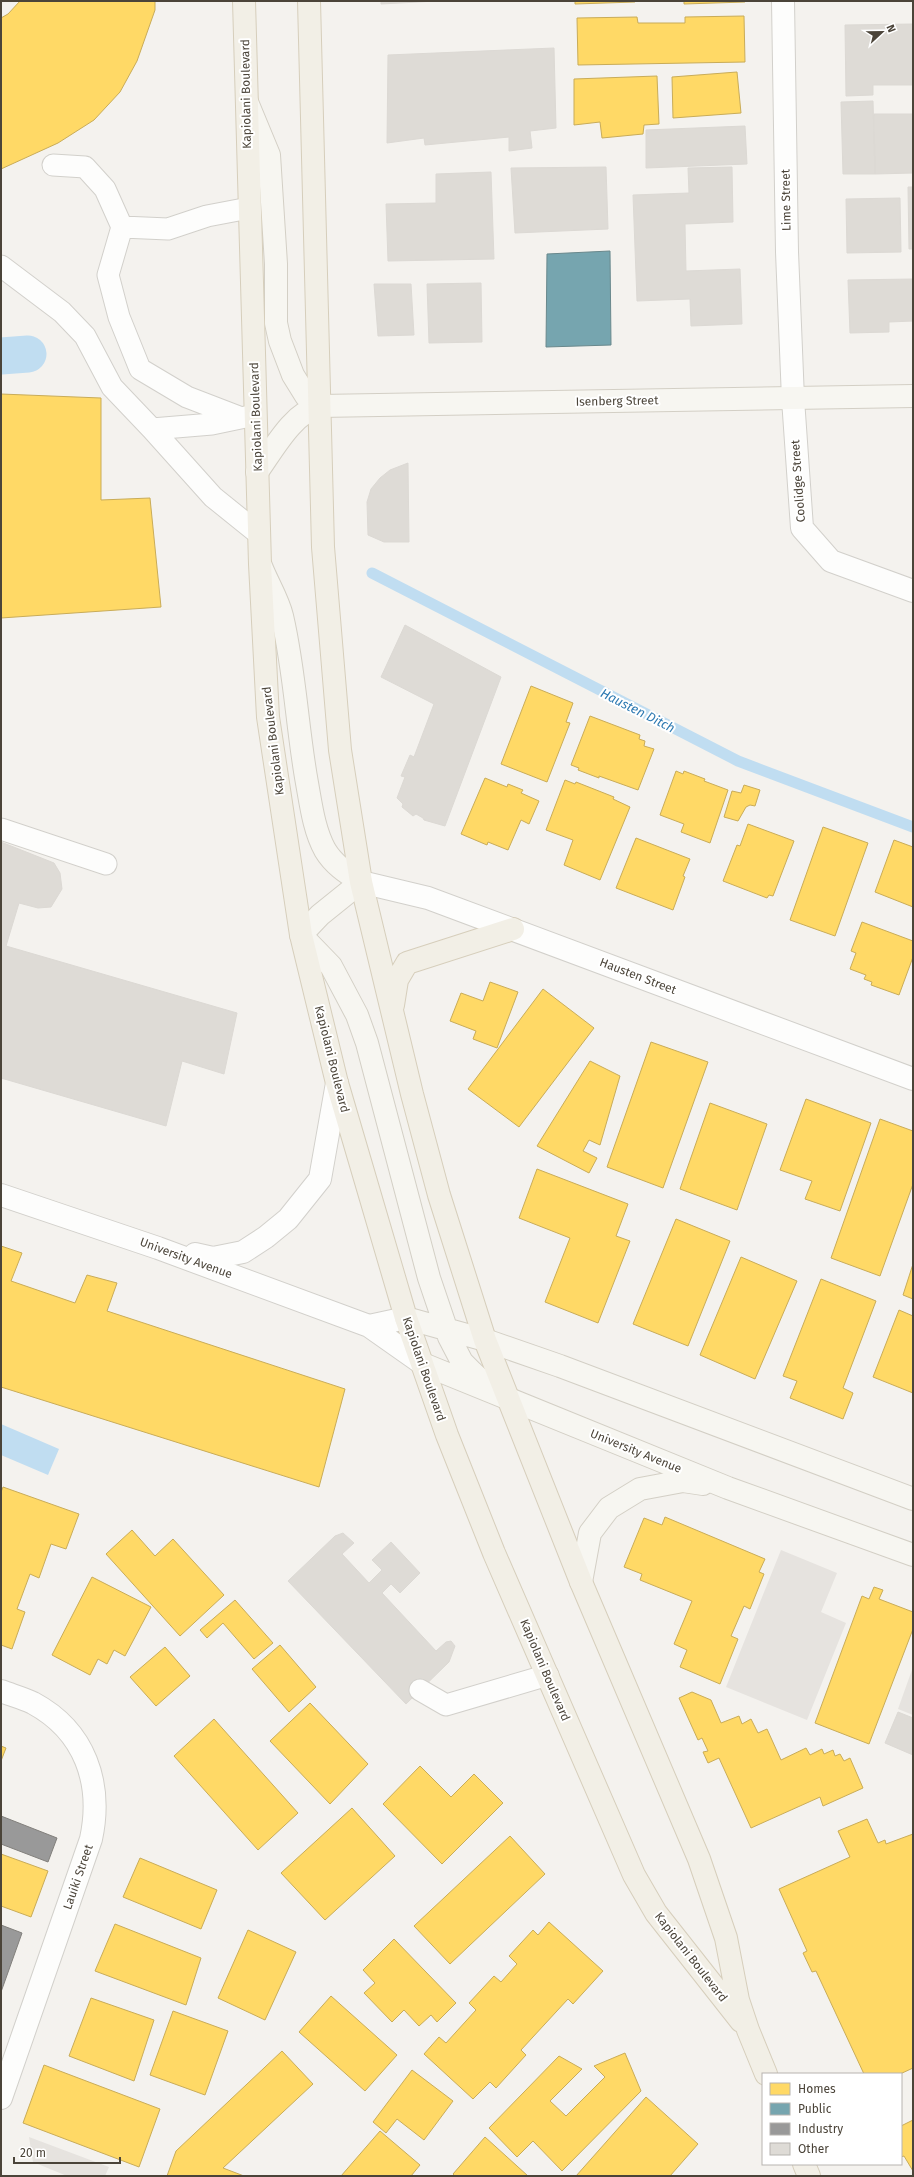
<svg xmlns="http://www.w3.org/2000/svg" width="914" height="2177" viewBox="0 0 914 2177" font-family="'Fira Sans',sans-serif">
<style>
.parking{fill:#e6e3df}
.water{fill:#c0ddf1}
.homes{fill:#ffd966;stroke:#c9ac58}
.public{fill:#76a5af;stroke:#69888c}
.industry{fill:#999;stroke:#82807c}
.lines{fill:none;stroke-linecap:round;stroke-linejoin:round}
.stream{stroke:#c0ddf1;stroke-width:11}
.canal{stroke:#c0ddf1;stroke-width:37}
.building{fill:#dedbd6;stroke:#dcd9d4}
.lane-casing{stroke:#d2d0cb;stroke-width:23}
.street-casing{stroke:#d2d0cb;stroke-width:24}
.secondary-casing{stroke:#d3cfc5;stroke-width:24}
.primary-casing{stroke:#d6cebb;stroke-width:24}
.lane{stroke:#fdfdfc;stroke-width:21}
.street{stroke:#fdfdfc;stroke-width:22}
.secondary{stroke:#f7f6f1;stroke-width:22}
.primary{stroke:#f2efe6;stroke-width:22}
.labels{text-anchor:middle;stroke-width:4;stroke-linejoin:round;paint-order:stroke}
.street-label{font-size:12px;fill:#4b4439;stroke:#fff}
.water-label{font-size:13px;font-style:italic;fill:#2e7ab2;stroke:#fff}
</style>
<rect width="100%" height="100%" fill="#f4f2ee"/>
<path class="parking" d="M781 1550 837 1573 821 1612 846 1623 807 1720 726 1687Z
M913 1667V1715L898 1709Z
M29 2137 109 2167 105 2176H67L33 2162Z"/>
<path class="water" d="M1 1424 59 1449 48 1475 1 1455Z"/>
<path class="homes" d="M20 1H155V10L137 61 120 92 94 120 58 143 1 169V18L8 14Z
M575 1H635V2L575 4Z
M684 1H745V2L684 4Z
M744 16 745 62 578 65 577 18 637 17 638 23H685V17Z
M737 72 741 113 673 118 672 77Z
M657 76 659 124 644 125 643 134 602 138 600 122 574 125V79Z
M1 394 101 398V500L150 498 161 607 1 618Z
M531 686 573 703 566 722 570 723 547 782 501 764Z
M590 716 640 735 639 739 645 741 644 746 654 749 638 790 599 776V778L578 770 579 768 571 765Z
M676 771 683 774 684 771 705 779 704 781 728 790 710 843 681 832 684 824 660 815Z
M485 778 507 787 508 784 523 790 521 793 539 801 529 824 521 820 508 850 488 842 487 845 461 834Z
M565 780 575 784 576 782 614 797 613 799 630 807 600 880 564 865 573 840 546 830Z
M744 785 760 790 755 806 750 805 746 807 738 821 724 817 732 791 741 793Z
M748 824 794 841 773 896 769 895 767 898 723 881 737 845 740 846Z
M823 827 868 843 835 936 790 920Z
M636 838 690 859 683 876 685 877 673 910 616 888Z
M894 840 913 847V907L875 892Z
M862 922 913 941V957L899 995 871 985 872 982 864 979 866 975 850 969 856 953 851 951Z
M490 982 518 992 497 1048 473 1039 476 1031 450 1021 461 993 483 1001Z
M543 989 594 1028 519 1127 468 1089Z
M651 1042 708 1062 663 1188 607 1167Z
M590 1061 620 1076 600 1145 589 1140 583 1151 597 1158 589 1173 537 1146Z
M806 1099 871 1123 840 1211 805 1199 812 1181 780 1170Z
M710 1103 767 1124 737 1210 680 1189Z
M880 1119 913 1131V1184L880 1276 831 1258Z
M537 1169 628 1204 616 1236 630 1241 598 1323 545 1302 570 1238 519 1218Z
M676 1219 730 1241 688 1346 633 1324Z
M1 1246 22 1253 11 1281 75 1303 87 1275 117 1283 107 1311 345 1389 319 1487 1 1387Z
M741 1257 797 1281 755 1379 700 1355Z
M913 1264V1299L903 1295Z
M821 1279 876 1301 843 1388 853 1393 843 1419 790 1398 797 1381 783 1376Z
M899 1310 913 1316V1393L873 1377Z
M3 1487 79 1514 66 1549 51 1544 39 1578 30 1574 17 1609 25 1612 12 1649 1 1645V1492Z
M665 1517 765 1559 759 1572 764 1574 750 1609 744 1606 731 1636 738 1639 720 1684 680 1667 687 1650 674 1644 692 1601 640 1580 642 1574 624 1567 644 1518 662 1525Z
M132 1530 155 1556 173 1539 224 1595 180 1636 106 1554Z
M92 1577 151 1607 125 1656 114 1650 107 1664 98 1659 90 1675 52 1655Z
M874 1587 883 1590 879 1599 913 1612V1629L869 1744 815 1723 862 1596 869 1599Z
M235 1600 273 1643 254 1659 223 1623 207 1638 200 1630Z
M280 1645 316 1687 289 1712 252 1669Z
M165 1647 190 1676 156 1706 130 1677Z
M692 1692 711 1700 721 1723 739 1716 742 1724 751 1719 758 1733 767 1729 781 1760 806 1748 810 1755 822 1749 824 1754 833 1750 835 1756 840 1754 844 1761 850 1758 863 1788 823 1806 820 1797 751 1828 719 1758 708 1763 703 1752 708 1751 702 1738 698 1740 679 1698Z
M310 1703 368 1764 330 1804 270 1741Z
M214 1719 298 1813 258 1850 174 1756Z
M1 1746 6 1748 1 1761Z
M420 1766 451 1797 474 1774 503 1803 442 1864 383 1804Z
M352 1808 395 1856 325 1920 281 1873Z
M867 1819 878 1843 885 1840 886 1844 913 1834V2068L900 2074H864L816 1971 812 1972 803 1953 807 1951 779 1889 850 1857 838 1831Z
M510 1836 545 1874 450 1964 414 1926Z
M1 1854 48 1871 31 1917 1 1906Z
M140 1858 217 1890 201 1929 123 1897Z
M549 1922 603 1971 573 2004 568 1999 521 2050 526 2055 496 2088 490 2082 473 2099 424 2054 439 2037 446 2043 476 2010 469 2003 494 1976 501 1982 517 1964 509 1956 533 1930 538 1935Z
M115 1924 201 1958 186 2005 95 1971Z
M248 1930 296 1952 265 2020 218 1998Z
M394 1939 456 2003 437 2022 431 2015 419 2026 404 2010 392 2022 364 1993 375 1983 363 1970Z
M331 1996 397 2055 365 2091 299 2032Z
M91 1998 154 2020 134 2081 69 2056Z
M173 2011 228 2031 205 2095 150 2075Z
M282 2051 313 2084 223 2168 244 2176H167L176 2151Z
M625 2053 641 2091 562 2171 533 2141 517 2157 489 2128 559 2056 582 2069 550 2101 566 2116 605 2077 594 2066Z
M44 2065 160 2109 139 2167 23 2123Z
M412 2070 453 2101 424 2140 397 2119 386 2133 373 2122Z
M646 2097 698 2144 670 2176H576Z
M913 2120V2171L904 2156 901 2157V2126Z
M380 2131 420 2165 411 2176H341Z
M485 2137 528 2176H455L453 2174Z"/>
<path class="public" d="M610 251 611 345 546 347 547 254Z"/>
<path class="industry" d="M1 1816 57 1838 48 1862 1 1844Z
M1 1925 22 1933 1 1992Z"/>
<g class="lines">
<path class="stream" d="M372 573 738 761 913 827"/>
<path class="canal" d="M1 356 28 354"/>
</g>
<path class="building" d="M381 1H436L381 4Z
M913 24V85H873V95L846 96 845 25Z
M554 48 556 128 530 131 532 148 509 151V137L425 145 424 138 387 143 388 55Z
M873 101 875 174H843L841 102Z
M874 114H913V173L875 174Z
M745 126 747 164 646 168V130Z
M606 167 608 229 515 233 511 168Z
M732 167 733 222 685 224 686 271 740 269 742 324 691 326 690 299 637 301 633 195 689 193 688 168Z
M491 172 494 259 388 261 386 204 436 203V174Z
M908 187H913V249H909Z
M900 198 901 252 847 253 846 199Z
M913 279V321L889 322V332L850 333 848 280Z
M481 283 482 342 429 343 427 284Z
M374 284H411L414 335 378 336Z
M408 463 409 542H384L368 535 367 502 371 489 380 478 390 470Z
M405 625 501 677 445 826 424 820 423 818 416 814 413 816 402 807 403 804 397 798 405 777 401 776 410 755 414 757 434 704 381 677Z
M1 842 54 863 60 873 62 889 51 907 38 908 19 903 6 946 237 1013 224 1074 182 1061 166 1126 1 1078Z
M343 1533 354 1543 342 1554 369 1583 382 1570 372 1560 391 1542 420 1573 400 1593 391 1584 382 1593 436 1651 446 1642 451 1641 455 1646 449 1662 406 1704 288 1581 335 1536Z
M898 1712 913 1718V1755L885 1743Z"/>
<g class="lines">
<g class="lane-casing">
<path id="lane" d="M53 165 85 167 105 189 122 227 168 229 207 216 249 208
M122 227 108 275 119 317 140 369 187 397 239 417
M1 266 62 312 85 336 112 387 152 429 212 424 255 415
M152 429 213 497 259 534
M1 829 106 864
M420 1690 446 1705 548 1675"/>
</g>
<g class="street-casing">
<path id="street" d="M783 1 787 252 793 399 802 528 831 561 913 591
M361 882 428 898 913 1079
M1 1195 158 1248 369 1326 423 1364
M195 1254 213 1258 243 1252 266 1237 288 1219 320 1179 337 1083
M369 1326 406 1318
M1 1691C11 1695 23 1698 33 1703 85 1731 103 1783 91 1839L1 2098"/>
</g>
<g class="secondary-casing">
<path id="secondary" d="M247 102 269 155 276 264V323L280 341 293 375 306 396 320 406
M257 472C273 450 293 412 320 406L913 396
M261 566C267 582 278 599 282 616 295 671 297 728 307 783 311 805 314 830 325 850 334 865 347 873 361 882L320 915 301 935 331 966 357 1015 367 1043 429 1278 449 1337 462 1362 472 1372 491 1390 507 1398
M406 1318 485 1340 560 1366 913 1499
M423 1364 728 1488 913 1555
M581 1582 590 1533 609 1508 640 1489 683 1481 703 1484"/>
</g>
<g class="primary-casing">
<path id="primary" d="M244 1 260 564 268 717 301 935 337 1083 406 1318 447 1435 494 1553 634 1875 656 1913 741 2021
M309 1 323 547 340 750 361 882 412 1094 439 1195 485 1340 581 1582 699 1859 726 1938 738 2000 748 2030 766 2074
M393 1005 397 980 407 963 513 929
M804 2164 809 2176"/>
</g>
<use href="#lane" class="lane"/>
<use href="#street" class="street"/>
<use href="#secondary" class="secondary"/>
<use href="#primary" class="primary"/>
</g>
<g class="labels">
<g class="street-label">
<text transform="translate(246 94) rotate(-91)" y="4">Kapiolani Boulevard</text>
<text transform="translate(786 200) rotate(-91)" y="4">Lime Street</text>
<text transform="translate(617 401) rotate(-1)" y="4">Isenberg Street</text>
<text transform="translate(256 417) rotate(-92)" y="4">Kapiolani Boulevard</text>
<text transform="translate(798 481) rotate(-94)" y="4">Coolidge Street</text>
<text transform="translate(273 741) rotate(-97)" y="4">Kapiolani Boulevard</text>
<text transform="translate(638 976) rotate(21)" y="4">Hausten Street</text>
<text transform="translate(332 1059) rotate(76)" y="4">Kapiolani Boulevard</text>
<text transform="translate(186 1258) rotate(20)" y="4">University Avenue</text>
<text transform="translate(424 1369) rotate(71)" y="4">Kapiolani Boulevard</text>
<text transform="translate(636 1451) rotate(22)" y="4">University Avenue</text>
<text transform="translate(545 1670) rotate(67)" y="4">Kapiolani Boulevard</text>
<text transform="translate(78 1877) rotate(-71)" y="4">Lauiki Street</text>
<text transform="translate(691 1957) rotate(52)" y="4">Kapiolani Boulevard</text>
</g>
<g class="water-label">
<text transform="translate(638 710) rotate(27)" y="5">Hausten Ditch</text>
</g>
</g>
<rect width="914" height="2177" fill="none" stroke="#4b4439" stroke-width="4"/>
<rect x="762" y="2073" width="140" height="92" fill="#ffffff" stroke="#b7b4b0"/>
<rect x="770" y="2083" width="20" height="12" fill="#ffd966" stroke="#b7b4b0"/>
<text x="798" y="2093" font-size="12" fill="#4b4439">Homes</text>
<rect x="770" y="2103" width="20" height="12" fill="#76a5af" stroke="#b7b4b0"/>
<text x="798" y="2113" font-size="12" fill="#4b4439">Public</text>
<rect x="770" y="2123" width="20" height="12" fill="#999999" stroke="#b7b4b0"/>
<text x="798" y="2133" font-size="12" fill="#4b4439">Industry</text>
<rect x="770" y="2143" width="20" height="12" fill="#dedbd6" stroke="#b7b4b0"/>
<text x="798" y="2153" font-size="12" fill="#4b4439">Other</text>
<g transform="translate(882 32) rotate(68)" stroke="#ffffff" stroke-width="3" paint-order="stroke">
<path d="M0-3L7 15L0 10L-7 15Z" fill="#4b4439"/>
<text y="-6" font-size="11" font-weight="bold" text-anchor="middle" fill="#4b4439">N</text>
</g>
<path d="M14 2157v6h106v-6" fill="none" stroke="#4b4439" stroke-width="2"/>
<text x="20" y="2157" font-size="12" fill="#4b4439" stroke="#ffffff" stroke-width="3" paint-order="stroke">20 m</text>
</svg>
